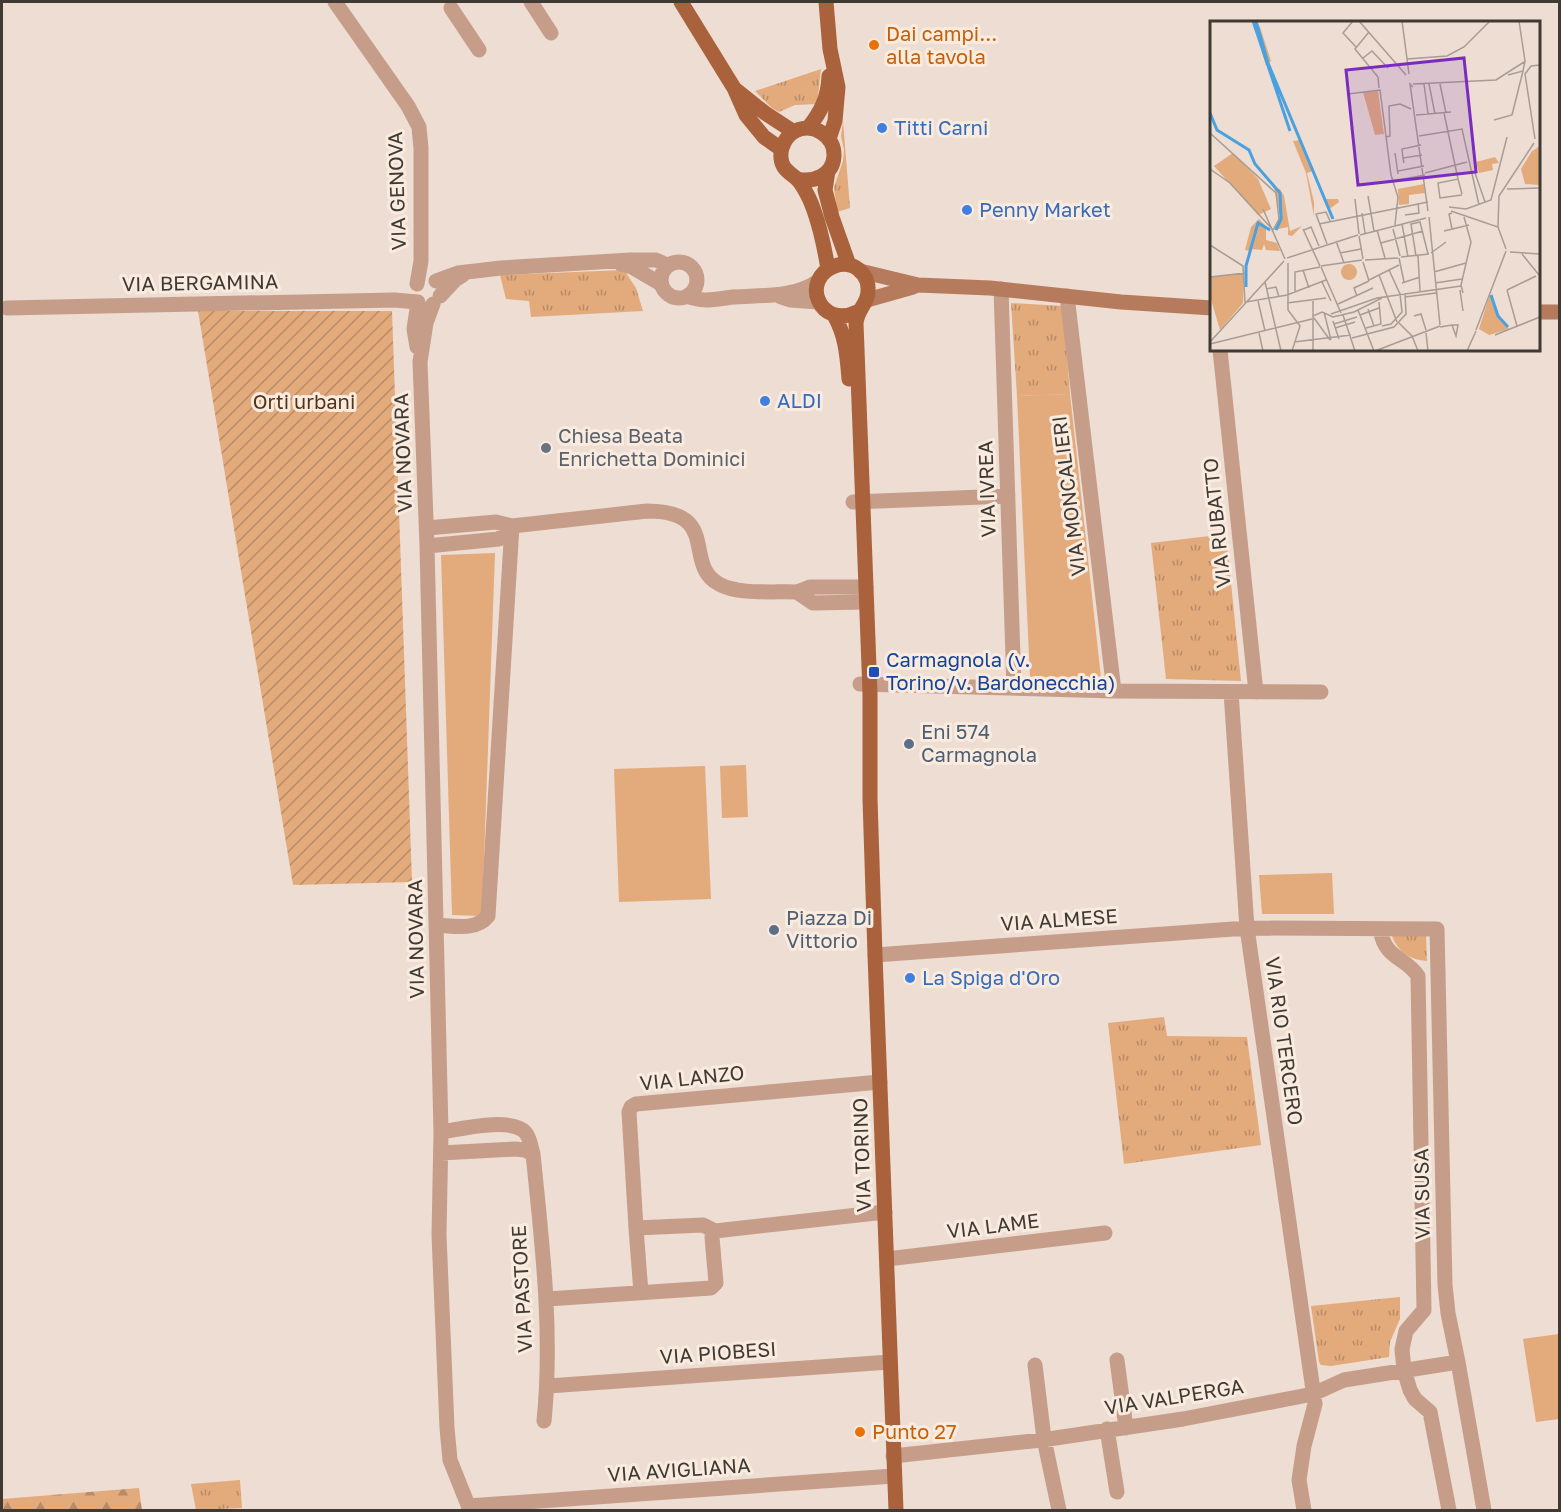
<svg xmlns="http://www.w3.org/2000/svg" width="1561" height="1512" viewBox="0 0 1561 1512" font-family="'Golos Text',sans-serif">
<style>
.grass{fill:url(#grass-tufts)}
.forest{fill:url(#forest-firs)}
.park{fill:#e3aa7c}
.garden{fill:url(#garden-furrows)}
.lines{fill:none;stroke-linecap:round;stroke-linejoin:round}
.street{stroke:#c69d89;stroke-width:15}
.secondary{stroke:#b67b5d;stroke-width:15}
.primary{stroke:#a9623b;stroke-width:15}
.food-dot{fill:#e8710a;stroke:#faebdf;stroke-width:2}
.shop-dot{fill:#3f7fe0;stroke:#faebdf;stroke-width:2}
.worship-dot{fill:#6b7280;stroke:#faebdf;stroke-width:2}
.transit-dot{fill:#1a4fb4;stroke:#faebdf;stroke-width:2}
.service-dot{fill:#5c6f8a;stroke:#faebdf;stroke-width:2}
.labels{text-anchor:middle;stroke-width:6;stroke-linejoin:round;paint-order:stroke}
.food-label{font-size:20px;fill:#c56008;stroke:#faebdf;text-anchor:start}
.shop-label{font-size:20px;fill:#366cbe;stroke:#faebdf;text-anchor:start}
.street-label{font-size:20px;fill:#403a35;stroke:#faebdf}
.park-label{font-size:20px;fill:#543318;stroke:#faebdf}
.worship-label{font-size:20px;fill:#5b616d;stroke:#faebdf;text-anchor:start}
.transit-label{font-size:20px;fill:#164399;stroke:#faebdf;text-anchor:start}
.service-label{font-size:20px;fill:#4e5e75;stroke:#faebdf;text-anchor:start}
.inset-river{fill:none;stroke:#4aa1e0;stroke-width:3}
.inset-road{fill:none;stroke:#a89c93;stroke-width:1.5}
.view{fill:#7b2cbf;fill-opacity:0.15;stroke:#7b2cbf;stroke-width:3}
.inset-edge{fill:none;stroke:#403a35;stroke-width:3}
</style>
<defs>
<pattern id="grass-tufts" width="24" height="20" patternUnits="userSpaceOnUse" patternTransform="scale(1.5)"><rect width="24" height="20" fill="#e3aa7c"/><path d="M3 7l-1-3M5 7V3M7 7l1-3M15 17l-1-3M17 17v-4M19 17l1-3" fill="none" stroke="#b98b66"/></pattern>
<pattern id="forest-firs" width="22" height="20" patternUnits="userSpaceOnUse" patternTransform="scale(1.5)"><rect width="22" height="20" fill="#e3aa7c"/><path d="M5 1l3.5 6h-7zM16 11l3.5 6h-7z" fill="#b98b66"/></pattern>
<pattern id="garden-furrows" width="10" height="10" patternUnits="userSpaceOnUse" patternTransform="scale(1.5)"><rect width="10" height="10" fill="#e3aa7c"/><path d="M-1 1l2-2M0 10L10 0M9 11l2-2" fill="none" stroke="#b98b66"/></pattern>
</defs>
<rect width="100%" height="100%" fill="#edddd2"/>
<path class="grass" d="M821 69 817 104 795 105 779 112 772 108 755 91Z
M843 121 850 208 837 212 834 187 843 161 844 150 841 136Z
M624 270 636 288 643 311 531 317 529 301 506 299 500 275Z
M1011 303 1063 306 1070 394 1017 396Z
M1226 534 1241 681 1166 679 1151 543Z
M1426 935 1427 961C1410 960 1398 952 1392 936Z
M1164 1017 1167 1036 1247 1037 1261 1145 1124 1164 1108 1023Z
M1400 1297V1319L1390 1342 1389 1357 1331 1366 1321 1365 1319 1362 1311 1306Z
M240 1480 242 1508 196 1510 191 1484Z"/>
<path class="forest" d="M139 1488 142 1510H2V1499Z"/>
<path class="park" d="M1070 394 1101 678 1030 677 1017 396Z
M495 553 482 916 452 915 441 555Z
M746 765 748 817 722 818 720 766Z
M705 766 711 899 619 902 614 769Z
M1332 873 1334 914H1262L1259 875Z
M1559 1334V1419L1536 1422 1523 1339Z"/>
<path class="garden" d="M198 311H392L412 882 293 885Z"/>
<g class="lines">
<path class="street" d="M335 2 408 106 419 127 421 148V261L417 284
M531 2 551 33
M451 8 479 50
M661 280a18 18 0 1 1 36 0a18 18 0 1 1-36 0Z
M621 264 632 267 661 284
M436 281 458 273 501 268 630 260H656L667 265
M1001 289 1014 688
M440 296 455 280 463 275
M687 296C703 303 716 299 733 297 761 295 794 298 818 281
M1067 296 1114 691
M781 297 790 300 819 302
M433 304 426 323 420 362 427 546 441 1132 439 1235 447 1428 450 1460 470 1510
M7 308 394 300 418 302 414 329 417 347
M1220 350 1256 692
M853 502 1008 496
M427 528 496 522 512 526 499 539 427 546
M866 587H810L797 592 813 603 866 602
M860 684 1114 691 1321 692
M1231 692 1247 928 1315 1404 1304 1446 1299 1480 1304 1510
M437 925C454 926 476 931 488 916L512 526 647 511C722 511 682 564 719 584 738 595 775 591 797 592
M1380 929C1385 960 1405 956 1418 976L1424 1310 1406 1331 1402 1349 1404 1370 1410 1390 1415 1399 1430 1412 1449 1510
M875 955 1247 928 1437 929 1445 1285 1448 1313 1458 1362 1484 1510
M441 1132C461 1129 511 1117 525 1132 530 1137 531 1147 533 1154 542 1243 553 1332 544 1421
M441 1153 515 1149 525 1150 533 1154
M636 1228 629 1112 631 1107 636 1104 880 1082
M887 1259 1105 1233
M641 1293 636 1228 703 1225 715 1231 885 1212
M547 1299 711 1288 716 1283 712 1237 715 1231
M1117 1360 1126 1428
M1035 1365 1044 1439 1059 1510
M548 1386 890 1362
M1107 1429 1117 1492
M893 1456 1042 1440 1183 1419 1313 1394 1344 1380 1458 1362
M468 1506 894 1476"/>
<path class="secondary" d="M860 271 918 285 990 288 1121 302 1212 308
M867 300 913 287
M1538 312H1560"/>
<path class="primary" d="M681 2 734 88 746 115 764 137 781 149
M826 2 830 49 838 87 835 121 829 139
M736 90 765 113 794 132
M808 128C821 112 828 98 829 76
M828 171 825 190 832 217 849 265
M797 179C814 183 833 175 834 156 835 136 813 122 795 131 786 136 780 147 781 158 782 169 789 172 797 179 801 183 806 192 809 198 819 220 824 245 828 269
M857 312C820 330 799 279 835 266 840 264 847 264 853 266 862 270 868 279 868 288 869 304 858 307 856 323L870 693V799L875 955 896 1510
M834 315C846 336 847 356 849 379"/>
</g>
<g class="food-dot">
<circle cx="874" cy="45" r="6"/>
<circle cx="860" cy="1432" r="6"/>
</g>
<g class="shop-dot">
<circle cx="882" cy="128" r="6"/>
<circle cx="967" cy="210" r="6"/>
<circle cx="765" cy="401" r="6"/>
<circle cx="910" cy="978" r="6"/>
</g>
<circle class="worship-dot" cx="546" cy="448" r="6"/>
<rect class="transit-dot" x="868" y="666" width="12" height="12" rx="3"/>
<g class="service-dot">
<circle cx="909" cy="744" r="6"/>
<circle cx="774" cy="930" r="6"/>
</g>
<g class="labels">
<g class="food-label">
<text x="886" y="41">Dai campi...<tspan x="886" dy="23">alla tavola</tspan></text>
<text x="872" y="1439">Punto 27</text>
</g>
<g class="shop-label">
<text x="894" y="135">Titti Carni</text>
<text x="979" y="217">Penny Market</text>
<text x="777" y="408">ALDI</text>
<text x="922" y="985">La Spiga d'Oro</text>
</g>
<g class="street-label">
<text transform="translate(397 191) rotate(-92)" y="7">VIA GENOVA</text>
<text transform="translate(200 283) rotate(-1)" y="7">VIA BERGAMINA</text>
<text transform="translate(403 453) rotate(-92)" y="7">VIA NOVARA</text>
<text transform="translate(987 489) rotate(-92)" y="7">VIA IVREA</text>
<text transform="translate(1069 496) rotate(-97)" y="7">VIA MONCALIERI</text>
<text transform="translate(1217 523) rotate(-96)" y="7">VIA RUBATTO</text>
<text transform="translate(1059 920) rotate(-4)" y="7">VIA ALMESE</text>
<text transform="translate(416 939) rotate(-91)" y="7">VIA NOVARA</text>
<text transform="translate(1284 1041) rotate(82)" y="7">VIA RIO TERCERO</text>
<text transform="translate(692 1078) rotate(-6)" y="7">VIA LANZO</text>
<text transform="translate(862 1155) rotate(-92)" y="7">VIA TORINO</text>
<text transform="translate(1422 1194) rotate(-91)" y="7">VIA SUSA</text>
<text transform="translate(993 1226) rotate(-7)" y="7">VIA LAME</text>
<text transform="translate(522 1289) rotate(-93)" y="7">VIA PASTORE</text>
<text transform="translate(718 1353) rotate(-4)" y="7">VIA PIOBESI</text>
<text transform="translate(1174 1397) rotate(-9)" y="7">VIA VALPERGA</text>
<text transform="translate(679 1470) rotate(-4)" y="7">VIA AVIGLIANA</text>
</g>
<g class="park-label">
<text x="304" y="409">Orti urbani</text>
</g>
<g class="worship-label">
<text x="558" y="443">Chiesa Beata<tspan x="558" dy="23">Enrichetta Dominici</tspan></text>
</g>
<g class="transit-label">
<text x="886" y="667">Carmagnola (v.<tspan x="886" dy="23">Torino/v. Bardonecchia)</tspan></text>
</g>
<g class="service-label">
<text x="921" y="739">Eni 574<tspan x="921" dy="23">Carmagnola</tspan></text>
<text x="786" y="925">Piazza Di<tspan x="786" dy="23">Vittorio</tspan></text>
</g>
</g>
<g transform="translate(1210 21)">
<rect width="330" height="330" fill="#edddd2"/>
<path d="M43 0 50 6 61 40 56 45ZM91 119 116 178H128L129 181 118 189 103 150 97 152 104 181V195L96 152 83 120ZM285 136 289 142 282 143 283 149 269 152 266 141ZM64 167 70 168 74 175 80 210 92 205 82 215 78 214V206L64 209 70 194ZM49 198 63 212 50 202 41 230 35 229 41 206ZM280 273 287 295 299 308 279 314 269 308Z" fill="#e3aa7c"/>
<path d="M23 132 48 158 61 188 48 194 4 145Z" fill="#e3aa7c"/>
<path d="M330 125V164L315 163 311 148 322 130ZM214 163 215 172 199 174V183L189 184 188 168ZM131 251a8 8 0 1 1 16 0a8 8 0 1 1-16 0ZM34 252 33 282 10 309 0 275V256Z" fill="#e3aa7c"/>
<path d="M168 70 174 113 165 114 153 71ZM50 202 56 208V219L67 222 70 230 56 229 54 223 52 229 42 228Z" fill="#e3aa7c"/>
<path class="inset-river" d="M43 0 80 110M46 0 58 42 123 198M0 92 7 109 39 129 45 143 70 172 71 198 66 209M36 266V245L48 202 60 209M281 274 288 295 298 306"/>
<path class="inset-road" d="M143 0 133 12 146 26M149 0 196 54M192 0 199 53M159 11 145 28 168 56 169 67M153 37 162 30 178 47M197 38 237 35 254 26 280 0M298 54 313 50 315 40 309 0M203 63 286 59 314 41M214 63 218 93M219 63 225 93M230 63 236 92M203 66 200 63 218 190M138 73 170 69 181 154 188 176 185 204M234 92 248 158M206 94 241 91M284 99 302 94 313 50M0 112 66 172 69 198 63 209M209 115 252 108 269 184M176 116 180 115 179 85 190 83 201 88M325 118 315 53 321 45 330 44M185 132 188 153M193 137 192 128 211 124M194 142 193 137 212 134M0 148 20 162 63 209M188 150 214 145M215 152 257 141M265 152 275 181M183 160 215 154M297 168 330 167M252 174 230 177 228 162 248 158 252 173M158 175 164 210M145 178 149 213M239 186 256 188 281 179 297 116M53 188 75 238M241 190 288 206 296 228M152 192 155 212M195 194 209 192 208 182M219 196 230 304M109 203 218 181M192 203 198 236M288 206 289 175 324 122M93 208 110 245M183 208 190 235M242 208 239 193 242 192M94 209 101 206 109 225M167 209 175 237M234 210 259 204M150 214 216 197M149 215 153 238M126 220 134 242M171 222 213 210M117 223 106 193 116 191 120 200M0 224 33 245 35 282M300 231 330 233M130 232 151 228M221 232 236 221M312 233 329 254M206 235 201 203 210 201 218 233M208 235 210 270M191 236 219 233M77 237 148 214M189 237 194 261M155 239 188 237M153 241 159 260M78 242V289L90 305 82 330M111 245 152 239M111 246 131 292M93 249 99 267M224 251 256 242M169 254 187 301M0 256 35 252M159 259 189 244M55 261 71 330M112 261 121 280M192 262 210 256M225 262 252 258M56 268 66 266 69 276M250 269 253 290M297 269 307 305M297 269 326 255M85 271V251L110 246M253 272 251 264 261 221 254 196M147 275 144 267 159 260M195 276 226 272M48 280 55 310M103 280V330M36 281 77 274 116 259M77 282 116 277M128 283 163 267M158 288 164 305M148 289 164 330M114 291 121 319M121 293 167 277 251 265M133 294 145 330M150 294 169 287M103 295 112 291 123 296 144 291 172 277M204 295 211 293 216 309M104 297 120 319M123 300 129 318M189 302 202 315 208 330M124 303 147 296M172 305 181 303 192 291 190 273 179 249M230 306 242 304H248L246 315 242 304M125 307 145 301M156 307 171 303 169 281M266 309 296 230M49 312 53 330M216 312 218 330M285 314 330 296M142 317 184 306 196 293 195 272M0 321 74 240M84 321 141 314M0 323 102 298M165 330 230 305M257 330 266 310"/>
<path class="view" d="M254 37 266 151 148 164 136 49Z"/>
<rect width="330" height="330" class="inset-edge"/>
</g>
<rect width="1561" height="1512" fill="none" stroke="#403a35" stroke-width="6"/>
</svg>
